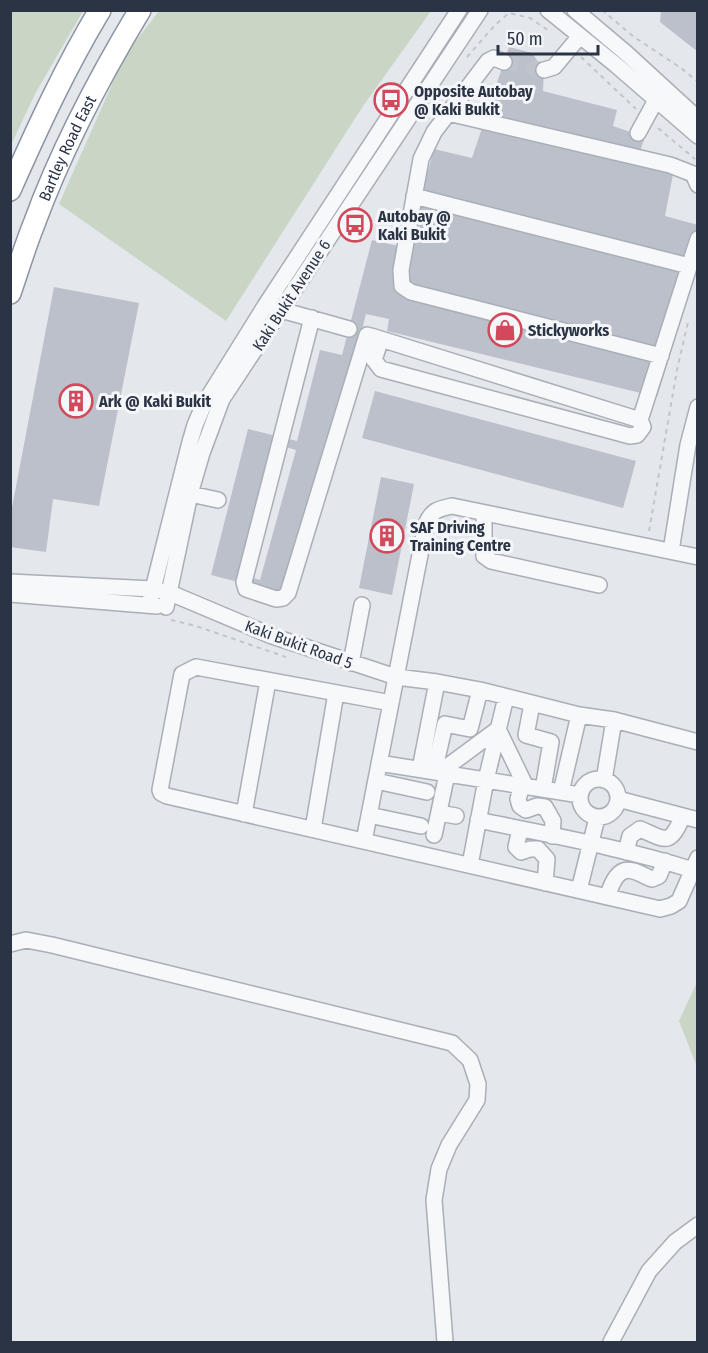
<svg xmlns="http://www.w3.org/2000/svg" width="708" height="1353" viewBox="0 0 708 1353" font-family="'Fira Sans Condensed',sans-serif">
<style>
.green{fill:#c9d6c5}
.building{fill:#bbc0ca;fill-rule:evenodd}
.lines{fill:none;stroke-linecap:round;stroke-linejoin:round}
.minor-tunnel{stroke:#bfc3cb;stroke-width:15;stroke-dasharray:15 8;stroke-linecap:butt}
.minor-casing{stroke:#a9aeb7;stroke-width:18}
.highway-casing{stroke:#8b94a3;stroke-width:24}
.path{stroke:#c2c5cb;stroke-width:2;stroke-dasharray:4.5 4.5;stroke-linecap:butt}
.minor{stroke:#f7f8fa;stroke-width:15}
.highway{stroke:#fff;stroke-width:21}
.labels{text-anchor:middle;stroke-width:6;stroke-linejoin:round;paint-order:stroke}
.poi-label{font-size:16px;font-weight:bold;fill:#2b3445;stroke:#f4f6f9;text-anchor:start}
.street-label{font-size:16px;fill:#2b3445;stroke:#f4f6f9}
</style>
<rect width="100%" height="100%" fill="#e4e7ec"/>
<path class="green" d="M11 10 83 11 35 94 11 145Z
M159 11H431L363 106 226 321 59 204 125 55Z
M697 982V1067L679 1021Z"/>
<path class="building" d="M661 10H698V52L660 22Z
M509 47 532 53 544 70 543 91 617 110 613 126 645 137 639 154 675 164 665 216 698 225V265L657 397 387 331 389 319 366 314 293 596 211 575 248 429 297 441 320 350 342 355 372 240 407 248 434 149 472 158ZM282 446 296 450 260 580 246 576Z
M54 287 139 303 99 506 53 499 46 552 10 547V518Z
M375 391 636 461 623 508 362 438Z
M381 477 414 484 392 595 359 588Z"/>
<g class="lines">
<path class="minor-tunnel" d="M504 62 544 70"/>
<g class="minor-casing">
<path id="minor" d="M548 10 616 65 698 136
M575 10 626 53 698 119
M504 62 494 58 488 61 434 132 421 159 401 270 402 286 411 292 661 356
M544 70 554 67 580 36
M448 113 670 165 693 174 698 185
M638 133 656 100
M414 196 689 266
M274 308 349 329
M312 318 244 582 246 589 276 599 283 598 288 593 367 335
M371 336 640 420
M381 339 374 360 381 369 630 436 637 435 643 427 640 420 698 239
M181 492 218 500
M484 513V556L491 561 599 585
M671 551 688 445 698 407
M10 582 153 589 168 592 272 636 396 677 437 682 480 690 579 715 614 720 698 742
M10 594 157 606
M149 605 190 442 195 425 204 404 265 306 459 10
M166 607 190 494 202 453 222 399 480 10
M351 663 362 605
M391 703 196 667 182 674 160 790 161 793 167 796 660 909 671 906 679 901 698 858
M532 704 526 735 551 742 543 789
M498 729 526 787
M379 763 580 795
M420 769 437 682
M434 772 445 724 470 729 480 690
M440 772 498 729
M580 798a19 19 0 1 1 38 0a19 19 0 1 1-38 0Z
M604 780 614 720
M376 781 427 792
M522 786 518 799 520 806 526 810 537 806 545 807 553 821 552 836
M561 792 579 715
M618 799 698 820
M439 813 456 816
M244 814 268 681
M369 815 421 826
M478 820C550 835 623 848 693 870
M313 829 336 693
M520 829 516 847 521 852 530 849H538L547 859 545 883
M434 835 447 774
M364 841 426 524C432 510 438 509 452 506L698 557
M626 852 630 836 640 829C666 840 669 847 683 816
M470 865 486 780 506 697
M579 890 597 818
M607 897C611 886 617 866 633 871 639 872 646 877 652 879L659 876 665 861
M10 944 26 940 52 945 452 1043 470 1060 478 1084 477 1100 449 1145 439 1169 434 1200 445 1342
M611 1342 649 1271 675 1242 698 1225"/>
</g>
<g class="highway-casing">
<g id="highway">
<path d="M10 190C37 129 65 68 100 10"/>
<path id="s1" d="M10 293C18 270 25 246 34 224 61 150 99 78 140 10"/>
</g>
</g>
<path class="path" d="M602 10 634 37 681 68 698 82
M467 57 495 25 509 13 530 18 549 31
M581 57 636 109
M658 128 695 159
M649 531 677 370 688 322
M171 620 196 626 286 657"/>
<use href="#minor" class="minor"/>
<use href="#highway" class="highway"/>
</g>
<defs>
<g id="bus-ring" transform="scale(1.725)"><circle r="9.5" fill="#f4f6f9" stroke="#d1495b" stroke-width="1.5"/><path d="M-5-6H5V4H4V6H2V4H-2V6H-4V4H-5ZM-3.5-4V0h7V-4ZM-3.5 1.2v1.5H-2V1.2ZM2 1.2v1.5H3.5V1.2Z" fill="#d1495b"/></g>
<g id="shop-ring" transform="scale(1.725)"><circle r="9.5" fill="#f4f6f9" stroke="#d1495b" stroke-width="1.5"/><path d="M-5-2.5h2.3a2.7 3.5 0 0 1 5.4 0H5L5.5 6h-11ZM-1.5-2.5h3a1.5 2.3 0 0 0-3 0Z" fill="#d1495b"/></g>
<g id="building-ring" transform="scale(1.725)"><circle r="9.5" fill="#f4f6f9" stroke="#d1495b" stroke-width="1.5"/><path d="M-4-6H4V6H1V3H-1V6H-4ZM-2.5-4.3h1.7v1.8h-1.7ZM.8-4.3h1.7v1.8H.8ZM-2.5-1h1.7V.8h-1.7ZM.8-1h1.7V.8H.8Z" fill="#d1495b"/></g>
</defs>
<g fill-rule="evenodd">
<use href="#bus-ring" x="391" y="100"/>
<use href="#bus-ring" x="355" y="225"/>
<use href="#shop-ring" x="505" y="330"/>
<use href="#building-ring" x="76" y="401"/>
<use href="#building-ring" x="387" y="536"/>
</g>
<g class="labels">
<g class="poi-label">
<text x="414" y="97">Opposite Autobay<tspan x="414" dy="18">@ Kaki Bukit</tspan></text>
<text x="378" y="222">Autobay @<tspan x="378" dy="18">Kaki Bukit</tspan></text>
<text x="528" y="336">Stickyworks</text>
<text x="99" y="407">Ark @ Kaki Bukit</text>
<text x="410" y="533">SAF Driving<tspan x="410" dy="18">Training Centre</tspan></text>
</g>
<g class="street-label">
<text dy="6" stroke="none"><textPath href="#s1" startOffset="156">Bartley Road East</textPath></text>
<text transform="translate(291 295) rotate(-57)" y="6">Kaki Bukit Avenue 6</text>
<text transform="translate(299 644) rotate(20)" y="6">Kaki Bukit Road 5</text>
</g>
</g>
<rect width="708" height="1353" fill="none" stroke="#2b3445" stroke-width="24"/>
<path d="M498 45v9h100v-9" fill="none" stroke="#2b3445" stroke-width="3"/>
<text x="507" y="45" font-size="18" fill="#2b3445" stroke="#f4f6f9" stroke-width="4.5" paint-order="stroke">50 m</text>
</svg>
